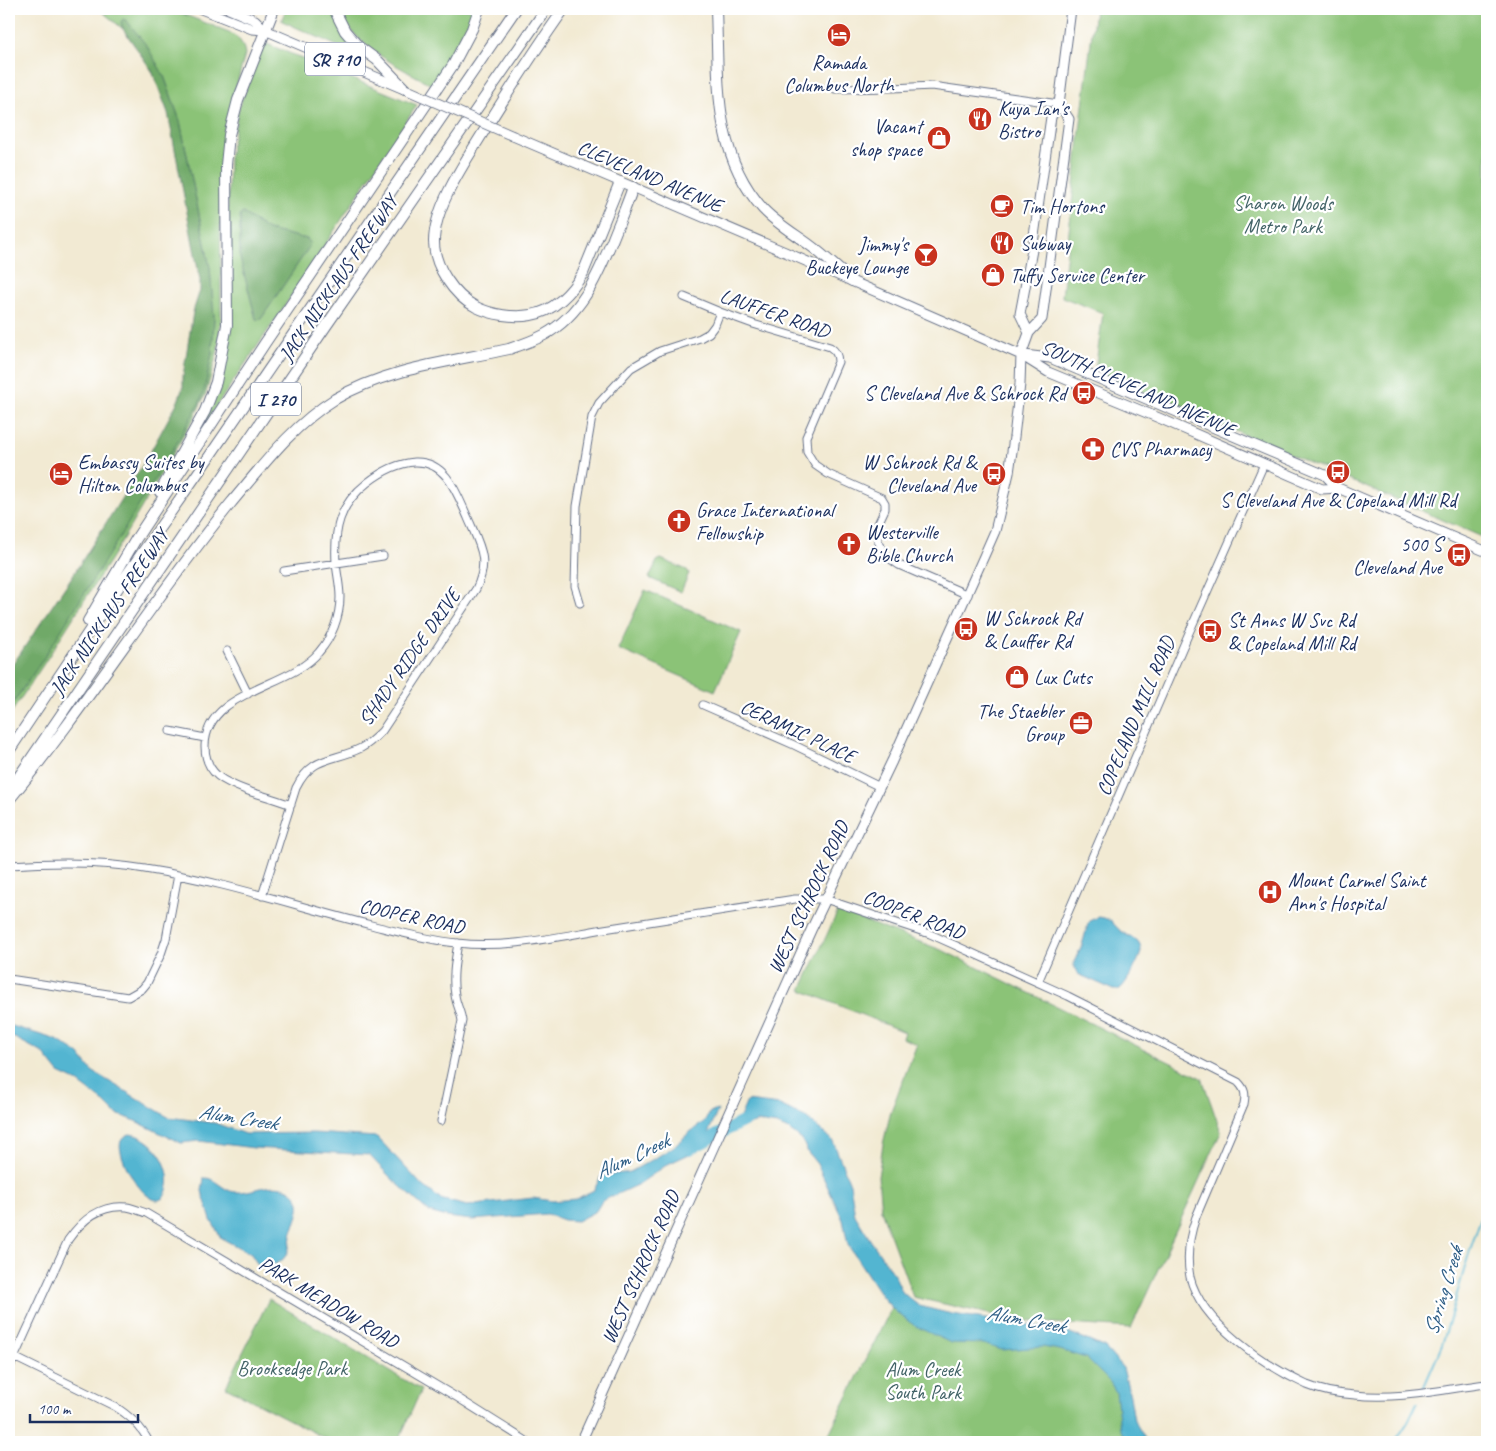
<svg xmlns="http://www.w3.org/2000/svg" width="1496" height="1451" viewBox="0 0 1496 1451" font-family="Caveat,sans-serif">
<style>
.green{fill:#8bc377;stroke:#53796a;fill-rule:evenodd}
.forest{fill:#70a968;stroke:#466c63}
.water{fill:#52b5d1;stroke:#367298}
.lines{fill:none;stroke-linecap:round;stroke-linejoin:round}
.stream{stroke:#52b5d1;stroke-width:2}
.river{stroke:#52b5d1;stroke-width:12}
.minor-casing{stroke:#667087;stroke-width:9}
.major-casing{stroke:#667087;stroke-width:11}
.highway-casing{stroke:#667087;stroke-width:12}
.minor{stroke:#fff;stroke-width:7}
.major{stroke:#fff;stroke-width:9}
.highway{stroke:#fff;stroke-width:10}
.major-bridge-casing{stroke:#667087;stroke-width:11;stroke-linecap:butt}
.major-bridge{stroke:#fff;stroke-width:9}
.labels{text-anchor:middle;stroke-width:4.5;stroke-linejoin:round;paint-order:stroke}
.shield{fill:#fff;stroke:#5f6d8e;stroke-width:1}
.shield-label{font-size:19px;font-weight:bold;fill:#1b2f5e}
.poi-label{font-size:20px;fill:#1b2f5e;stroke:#fff;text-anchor:start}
.street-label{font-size:20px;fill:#1b2f5e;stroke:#fff}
.park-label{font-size:20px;fill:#426367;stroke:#fff}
.water-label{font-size:21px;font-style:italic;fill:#2e5e86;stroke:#fff}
</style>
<rect width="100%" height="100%" fill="#fff"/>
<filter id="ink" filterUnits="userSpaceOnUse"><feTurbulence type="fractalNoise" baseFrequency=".02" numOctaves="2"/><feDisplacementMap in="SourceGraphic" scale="10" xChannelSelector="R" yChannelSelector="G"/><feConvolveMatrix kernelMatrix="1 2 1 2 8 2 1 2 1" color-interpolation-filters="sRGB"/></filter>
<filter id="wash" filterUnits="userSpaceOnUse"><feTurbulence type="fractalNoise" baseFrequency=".0096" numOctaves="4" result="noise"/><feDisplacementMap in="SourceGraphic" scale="20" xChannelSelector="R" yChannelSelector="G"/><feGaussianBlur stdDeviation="1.12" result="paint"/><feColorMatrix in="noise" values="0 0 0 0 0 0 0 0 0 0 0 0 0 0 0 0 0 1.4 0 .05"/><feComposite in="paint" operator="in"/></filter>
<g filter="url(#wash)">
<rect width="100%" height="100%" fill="#f2ead3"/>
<path class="green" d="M99 9H170L229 32C239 38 243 42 245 54L225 129 220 170 221 317 218 350 206 393 194 418 117 549 43 665 9 716V709L42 661 205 388 212 354 214 317 210 268 180 121 164 76 121 22 123 29Z
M286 9H331L357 50 355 54 282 21V19Z
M339 9H475L468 27 432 85C398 66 353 47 339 9Z
M1095 9H1487V539L1095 371 1103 313 1062 297 1079 138Z
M267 44 417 105 284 307 200 430 198 429 224 362 229 157 239 107 263 46ZM243 213 268 230 307 239 310 242 309 247 261 319 258 320 256 319 240 258V215Z
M661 559 687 570 689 573 681 592 649 578 657 561Z
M645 590 741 632 715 691 618 649Z
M838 911 944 951 1202 1078 1221 1132 1131 1328 1020 1321 913 1297 881 1210 878 1177 883 1144 891 1111 917 1044 902 1038 904 1032 801 990Z
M269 1299 421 1390 398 1442H332L226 1387Z
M895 1301 1091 1352 1121 1379 1129 1426 1141 1442H825Z"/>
<path class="forest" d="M123 19 127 21 147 46 164 76 180 121 210 268 214 317 212 354 205 388 200 402 178 441 123 532 42 661 9 709V670L73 575 147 458 178 401 183 387V376L193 312 200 290V280L168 113 152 71 123 29 121 22Z
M243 213 268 230 307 239 310 242 309 247 261 319 258 320 256 319 240 258V215Z"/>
<path class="water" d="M1099 917C1115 919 1114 928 1125 934 1132 938 1140 940 1141 950 1142 956 1126 984 1121 988 1118 990 1117 990 1114 990L1078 974 1074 966V962L1082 945 1088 924 1091 920Z
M9 1025 57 1040 79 1054 92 1071 168 1117 215 1123 245 1134 313 1133 377 1137 420 1183 440 1199 467 1206 533 1198 552 1201 576 1199 594 1190 601 1176 630 1172 657 1157 676 1145 690 1132 704 1122 710 1112 718 1110 702 1148 668 1164 639 1184 602 1201 596 1211 577 1221 563 1220 547 1214 472 1220 447 1217 429 1212 391 1178 369 1155 254 1148 199 1141 181 1143 131 1119 116 1114 104 1102 76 1081 59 1073 43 1053 15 1038 9 1037Z
M747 1101 780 1105 807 1118 833 1141 850 1184 855 1215 871 1241 894 1274 903 1293 919 1306 952 1314 1066 1331 1105 1348 1123 1368 1130 1396 1134 1420 1147 1442H1128L1120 1429 1116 1392 1110 1382 1086 1358 1060 1350 1043 1347 1002 1350 983 1344 951 1343 915 1326 896 1312 883 1298 848 1245 843 1220 817 1164 808 1153 802 1140 789 1130 777 1125 758 1122 735 1129Z
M130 1134C154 1137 176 1170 166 1193 154 1221 114 1157 121 1141 123 1138 126 1135 130 1134Z
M204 1178C215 1177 223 1191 235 1192 253 1193 270 1181 288 1189 293 1191 298 1197 299 1203 301 1213 293 1226 291 1236 290 1241 290 1247 288 1251 287 1254 284 1259 281 1261 276 1265 266 1266 260 1268L251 1254 221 1238 211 1220 202 1191Z"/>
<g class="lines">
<path class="stream" d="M1423 1389 1442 1345 1470 1250 1487 1200
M1395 1442 1408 1422 1417 1403"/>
<path class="river" d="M690 1149 752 1117"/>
</g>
</g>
<g filter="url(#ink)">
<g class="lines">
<g class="minor-casing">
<path id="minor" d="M835 89 893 88 932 86 1059 104
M684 297 720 312 753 324 830 347C836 351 838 355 838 362L806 437 807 452 815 465 828 474 882 498 885 503V509L878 524V541L886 556 899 565 968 595
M284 571 383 556
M580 603 575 586 577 506 592 417 599 403 631 368 660 351 700 338 709 333 715 325 720 312
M227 651 248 694
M703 705 794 745 880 787
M170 731 205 738
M9 865C54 862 100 861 145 869 221 881 296 906 371 925 399 932 428 940 457 943 506 949 556 937 604 929 668 919 731 909 795 899H825L930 934 1068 996 1238 1082C1245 1089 1246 1094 1244 1104L1196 1217C1189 1237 1186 1256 1190 1277 1201 1323 1266 1366 1307 1385 1321 1391 1340 1394 1355 1395 1400 1400 1443 1389 1487 1384
M262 896 296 788C312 755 333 762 361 748 369 744 376 737 382 731L476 589C490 560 480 546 468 518 457 494 447 461 415 462 398 463 381 472 367 483 339 505 334 529 336 563 337 574 340 586 340 597 340 617 332 637 319 652 290 688 206 690 205 746 205 776 227 783 251 792 264 796 278 800 291 805
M9 979 128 997 142 989 147 983 161 954 166 939 178 875
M1038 982 1188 635 1264 464
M441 1121 462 1021C461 1012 456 1004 455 995 452 978 455 961 458 943
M14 1357 114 1406C129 1415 141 1426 149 1442
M9 1369 68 1240C82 1220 100 1204 127 1207 133 1208 140 1211 146 1213L458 1398 528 1442"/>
</g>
<g class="major-casing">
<path id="major" d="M201 9 252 29 265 30
M229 9 255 20 265 30 404 89
M513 136 785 252 1021 355 1048 372 1159 418 1322 489 1338 488
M1029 333 1020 314 1032 250 1051 117 1059 104 1071 9
M1024 355 1050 358 1325 475 1338 488 1487 552
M581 1442 812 928 892 761 984 556 995 531 1009 473 1014 437 1020 384 1021 355 1029 333 1042 319 1069 119 1059 104"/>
</g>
<g class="highway-casing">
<path id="highway" d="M334 9 345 31 358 46 377 60 405 89
M564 9C537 47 512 86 487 126 468 158 434 205 434 242 434 266 454 296 476 307 492 315 514 318 531 315 553 312 572 292 583 273L620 182
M716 9C719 80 712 152 763 209 777 224 795 234 811 246 826 257 839 270 852 281
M160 492 205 411 216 382 227 325 226 165 229 135 238 100 274 9
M88 621 136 539 265 343 453 65 472 29 479 9
M9 751 128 573 200 470 516 9
M9 791 326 326 546 9
M9 800C88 704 153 599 231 503 263 465 293 425 335 399 388 368 450 362 509 349 521 345 533 341 544 335 581 315 597 277 612 241 619 223 627 205 633 187"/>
</g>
<use href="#minor" class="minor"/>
<use href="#major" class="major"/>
<use href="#highway" class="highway"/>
<g class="major-bridge-casing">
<path id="major-bridge" d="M405 89 513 136"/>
</g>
<use href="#major-bridge" class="major-bridge"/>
</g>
</g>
<defs>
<g id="hotel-disc" transform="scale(1.25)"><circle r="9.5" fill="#c8321e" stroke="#fff"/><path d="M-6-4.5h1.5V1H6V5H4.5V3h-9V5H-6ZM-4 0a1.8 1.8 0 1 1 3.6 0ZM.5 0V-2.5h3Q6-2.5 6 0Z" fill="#fff"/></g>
<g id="restaurant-disc" transform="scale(1.25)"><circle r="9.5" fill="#c8321e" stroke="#fff"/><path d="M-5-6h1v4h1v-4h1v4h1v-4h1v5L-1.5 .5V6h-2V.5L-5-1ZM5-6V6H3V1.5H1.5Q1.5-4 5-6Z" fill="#fff"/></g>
<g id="shop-disc" transform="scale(1.25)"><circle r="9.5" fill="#c8321e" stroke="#fff"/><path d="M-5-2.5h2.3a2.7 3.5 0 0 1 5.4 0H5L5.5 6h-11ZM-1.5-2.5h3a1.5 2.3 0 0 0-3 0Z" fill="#fff"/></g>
<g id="cafe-disc" transform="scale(1.25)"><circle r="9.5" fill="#c8321e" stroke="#fff"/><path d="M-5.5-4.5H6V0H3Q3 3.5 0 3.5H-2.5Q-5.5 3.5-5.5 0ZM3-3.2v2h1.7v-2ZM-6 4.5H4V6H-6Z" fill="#fff"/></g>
<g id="bar-disc" transform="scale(1.25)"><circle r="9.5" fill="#c8321e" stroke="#fff"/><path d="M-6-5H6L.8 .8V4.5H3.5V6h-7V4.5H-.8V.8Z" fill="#fff"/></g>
<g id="bus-disc" transform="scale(1.25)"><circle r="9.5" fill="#c8321e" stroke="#fff"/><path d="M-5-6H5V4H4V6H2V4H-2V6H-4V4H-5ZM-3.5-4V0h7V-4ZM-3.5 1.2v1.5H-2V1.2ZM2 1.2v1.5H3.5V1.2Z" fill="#fff"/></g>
<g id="pharmacy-disc" transform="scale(1.25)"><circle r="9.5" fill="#c8321e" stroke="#fff"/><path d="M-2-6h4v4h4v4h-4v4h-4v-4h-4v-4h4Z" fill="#fff"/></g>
<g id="church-disc" transform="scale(1.25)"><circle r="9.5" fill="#c8321e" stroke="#fff"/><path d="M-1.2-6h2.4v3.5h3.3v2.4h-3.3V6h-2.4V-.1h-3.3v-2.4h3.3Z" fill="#fff"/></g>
<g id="office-disc" transform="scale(1.25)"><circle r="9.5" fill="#c8321e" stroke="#fff"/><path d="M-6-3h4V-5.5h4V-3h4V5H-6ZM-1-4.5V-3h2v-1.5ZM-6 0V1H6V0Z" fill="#fff"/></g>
<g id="hospital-disc" transform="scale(1.25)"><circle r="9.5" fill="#c8321e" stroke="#fff"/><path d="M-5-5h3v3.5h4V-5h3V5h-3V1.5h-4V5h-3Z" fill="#fff"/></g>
</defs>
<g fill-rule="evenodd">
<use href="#hotel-disc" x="839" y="35"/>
<use href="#restaurant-disc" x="980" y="119"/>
<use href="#shop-disc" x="939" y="138"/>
<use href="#cafe-disc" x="1002" y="206"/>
<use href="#restaurant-disc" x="1002" y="243"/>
<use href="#bar-disc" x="926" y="255"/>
<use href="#shop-disc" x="993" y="275"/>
<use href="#bus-disc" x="1084" y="393"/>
<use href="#pharmacy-disc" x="1093" y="449"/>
<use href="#bus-disc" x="1338" y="472"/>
<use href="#hotel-disc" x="61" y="474"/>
<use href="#bus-disc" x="994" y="474"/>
<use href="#church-disc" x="679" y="521"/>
<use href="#church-disc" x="849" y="544"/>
<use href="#bus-disc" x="1459" y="555"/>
<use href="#bus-disc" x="966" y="629"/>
<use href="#bus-disc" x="1210" y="631"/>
<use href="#shop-disc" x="1017" y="677"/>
<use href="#office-disc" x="1081" y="723"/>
<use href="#hospital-disc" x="1270" y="892"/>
</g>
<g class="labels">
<g class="shield">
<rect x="305" y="42.5" width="60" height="33" rx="4"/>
<rect x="251" y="382.5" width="50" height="33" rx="4"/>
</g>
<g class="shield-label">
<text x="335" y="66">SR 710</text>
<text x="276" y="406">I 270</text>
</g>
<g class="poi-label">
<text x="839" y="69" text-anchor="middle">Ramada<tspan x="839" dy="23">Columbus North</tspan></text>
<text x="998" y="115">Kuya Ian's<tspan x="998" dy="23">Bistro</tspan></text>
<text x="922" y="133" text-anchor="end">Vacant<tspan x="922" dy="23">shop space</tspan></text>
<text x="1020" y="213">Tim Hortons</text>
<text x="1020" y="250">Subway</text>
<text x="908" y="251" text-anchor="end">Jimmy's<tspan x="908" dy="23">Buckeye Lounge</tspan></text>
<text x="1010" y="282">Tuffy Service Center</text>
<text x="1066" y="400" text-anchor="end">S Cleveland Ave &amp; Schrock Rd</text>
<text x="1110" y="456">CVS Pharmacy</text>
<text x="78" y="469">Embassy Suites by<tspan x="78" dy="23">Hilton Columbus</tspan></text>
<text x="976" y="469" text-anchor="end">W Schrock Rd &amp;<tspan x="976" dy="23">Cleveland Ave</tspan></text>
<text x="1338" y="507" text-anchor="middle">S Cleveland Ave &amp; Copeland Mill Rd</text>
<text x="696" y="517">Grace International<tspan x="696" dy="23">Fellowship</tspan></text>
<text x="866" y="539">Westerville<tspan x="866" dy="23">Bible Church</tspan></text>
<text x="1442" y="551" text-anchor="end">500 S<tspan x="1442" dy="23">Cleveland Ave</tspan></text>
<text x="984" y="625">W Schrock Rd<tspan x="984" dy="23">&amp; Lauffer Rd</tspan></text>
<text x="1228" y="627">St Anns W Svc Rd<tspan x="1228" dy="23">&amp; Copeland Mill Rd</tspan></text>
<text x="1034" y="684">Lux Cuts</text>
<text x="1064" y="718" text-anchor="end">The Staebler<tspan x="1064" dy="23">Group</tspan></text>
<text x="1288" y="887">Mount Carmel Saint<tspan x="1288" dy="23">Ann's Hospital</tspan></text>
</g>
<g class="street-label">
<text transform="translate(650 176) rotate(23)" y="7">CLEVELAND AVENUE</text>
<text transform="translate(338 278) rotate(-56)" y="7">JACK NICKLAUS FREEWAY</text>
<text transform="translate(775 313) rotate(19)" y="7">LAUFFER ROAD</text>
<text transform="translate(1138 388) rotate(24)" y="7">SOUTH CLEVELAND AVENUE</text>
<text transform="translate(109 612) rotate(-56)" y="7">JACK NICKLAUS FREEWAY</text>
<text transform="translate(409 657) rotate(-55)" y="7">SHADY RIDGE DRIVE</text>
<text transform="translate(1135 716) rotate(-67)" y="7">COPELAND MILL ROAD</text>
<text transform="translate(798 731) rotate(25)" y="7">CERAMIC PLACE</text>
<text transform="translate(808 897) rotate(-65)" y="7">WEST SCHROCK ROAD</text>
<text transform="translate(914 914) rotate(21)" y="7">COOPER ROAD</text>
<text transform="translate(412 916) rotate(12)" y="7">COOPER ROAD</text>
<text transform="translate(640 1267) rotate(-66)" y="7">WEST SCHROCK ROAD</text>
<text transform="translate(329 1302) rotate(31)" y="7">PARK MEADOW ROAD</text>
</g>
<g class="park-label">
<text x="1283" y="210">Sharon Woods<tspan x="1283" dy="23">Metro Park</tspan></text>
<text x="292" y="1375">Brooksedge Park</text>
<text x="923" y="1376">Alum Creek<tspan x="923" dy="23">South Park</tspan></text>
</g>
<g class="water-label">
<text transform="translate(238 1117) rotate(9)" y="7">Alum Creek</text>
<text transform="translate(632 1156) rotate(-25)" y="7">Alum Creek</text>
<text transform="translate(1443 1291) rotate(-73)" y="7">Spring Creek</text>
<text transform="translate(1026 1319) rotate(10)" y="7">Alum Creek</text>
</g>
</g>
<rect width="1496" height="1451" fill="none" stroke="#fff" stroke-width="30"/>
<path d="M30 1414v8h108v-8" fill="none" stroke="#1b2f5e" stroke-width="2.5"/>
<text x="38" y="1414" font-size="15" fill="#1b2f5e" stroke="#ffffff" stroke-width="4" paint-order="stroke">100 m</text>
</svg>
